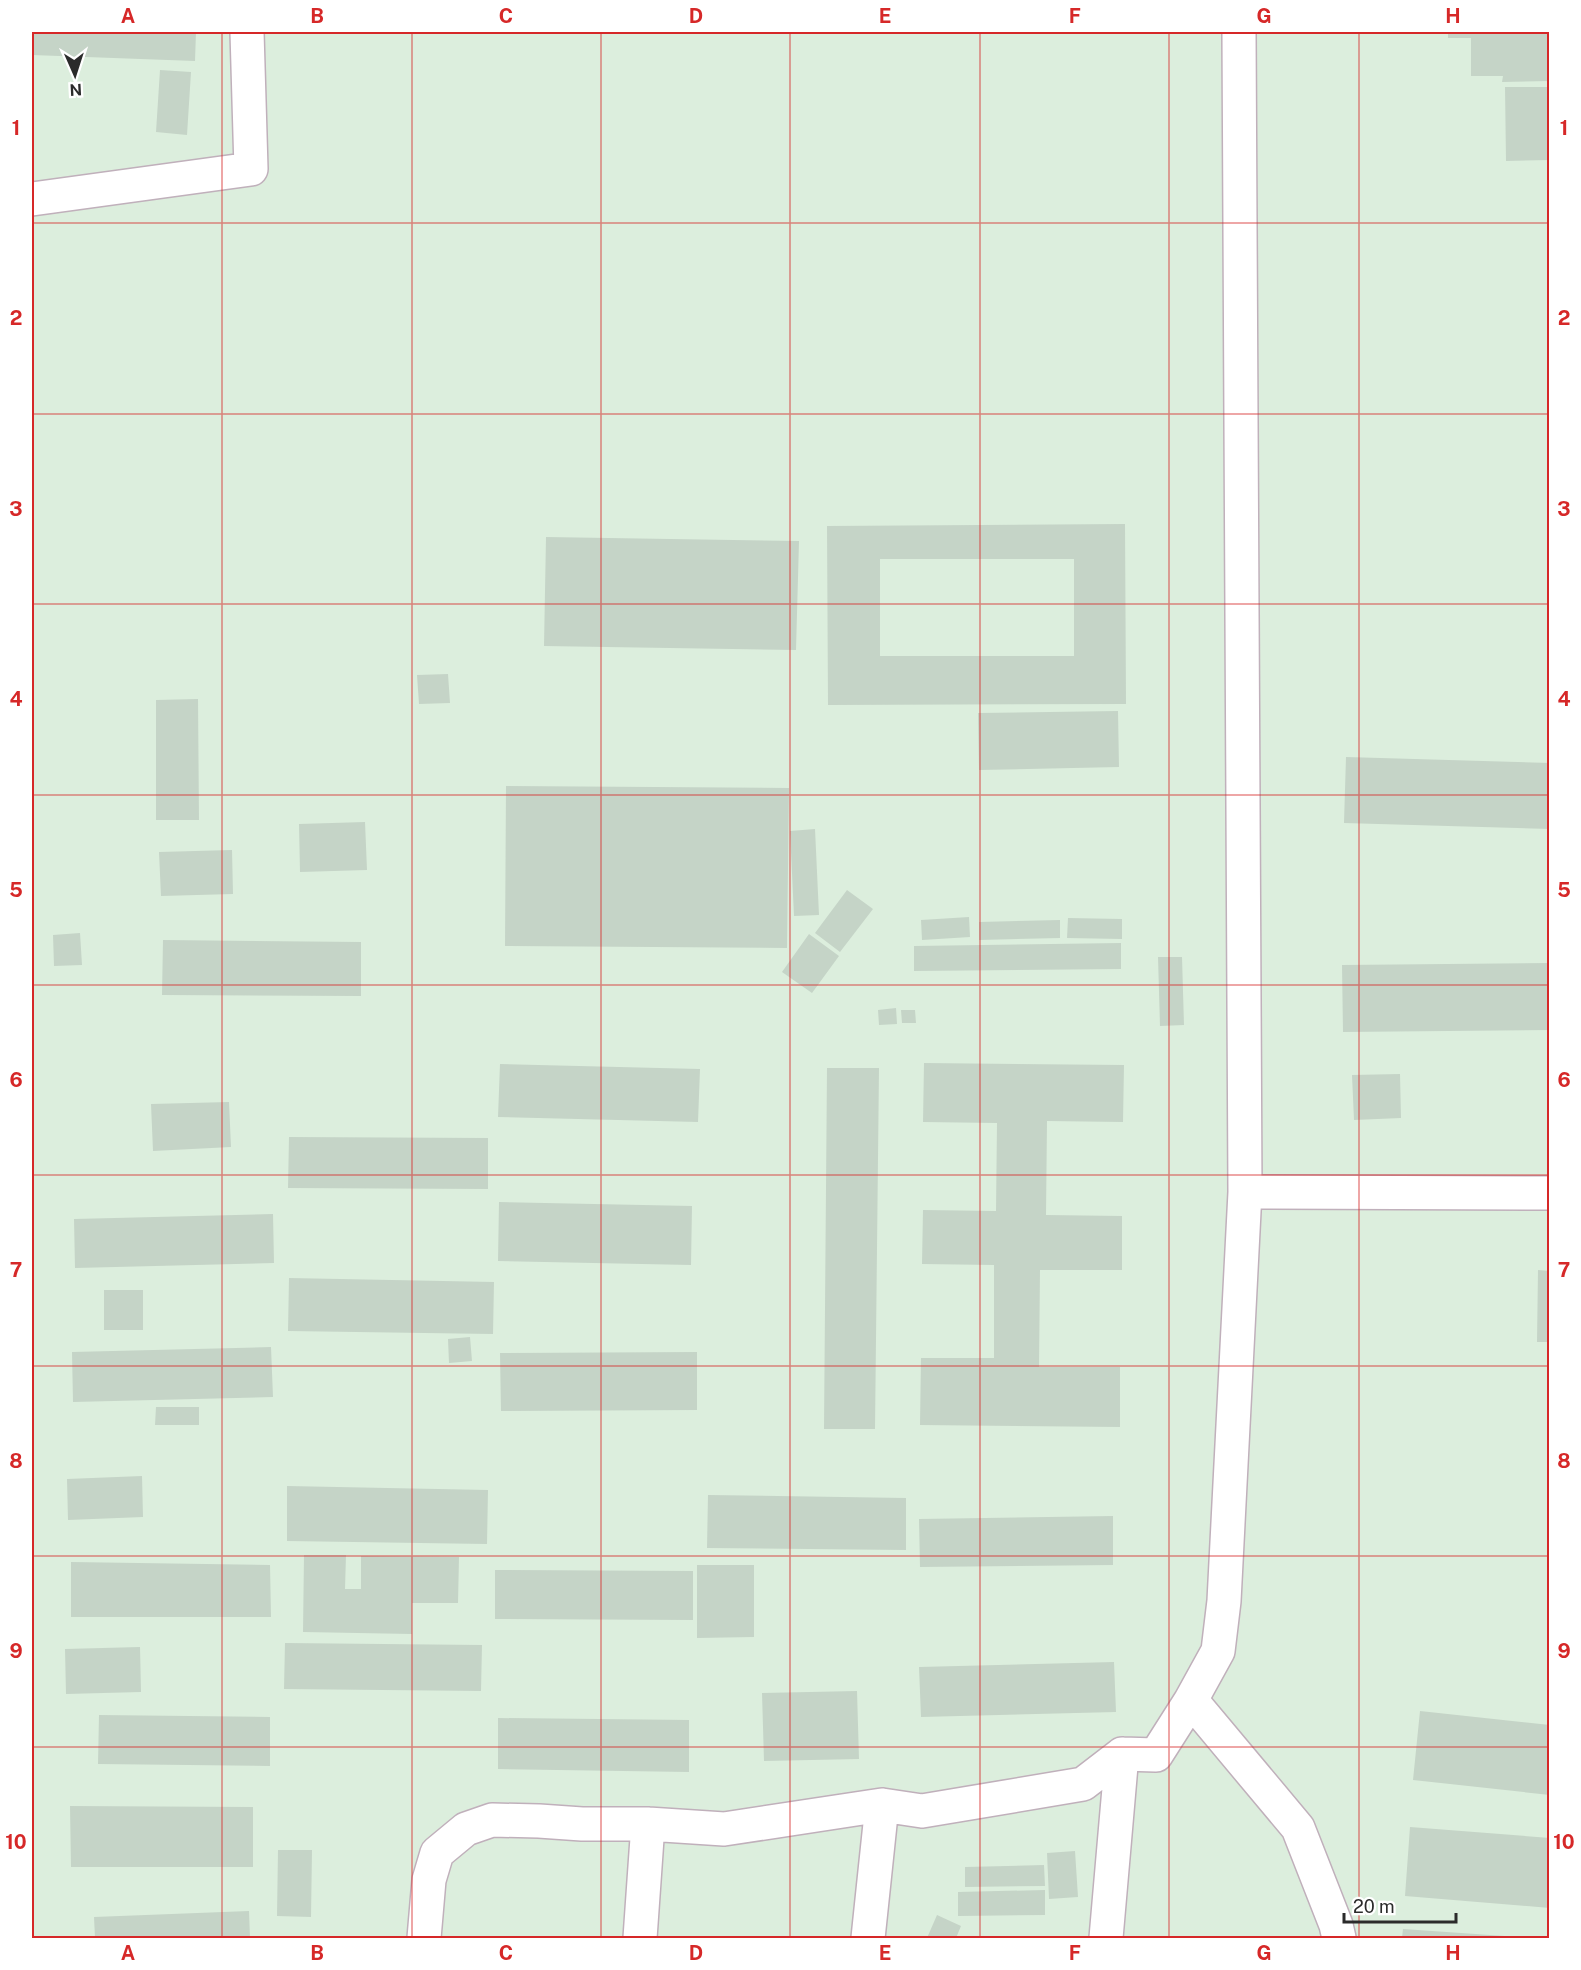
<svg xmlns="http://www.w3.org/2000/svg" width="1581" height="1970" viewBox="0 0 1581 1970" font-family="'Public Sans',sans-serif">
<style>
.building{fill:#c5d4c7;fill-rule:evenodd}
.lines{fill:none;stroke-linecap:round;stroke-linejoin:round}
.minor-casing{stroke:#c0b0bb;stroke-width:36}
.minor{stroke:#fff;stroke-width:33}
.grid{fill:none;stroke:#d62828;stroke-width:1.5;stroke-opacity:0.55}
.neatline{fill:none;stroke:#d62828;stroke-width:2}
.grid-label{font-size:20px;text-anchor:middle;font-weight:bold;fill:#d62828}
</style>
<rect width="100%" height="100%" fill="#dceedd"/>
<path class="building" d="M32 32H196L195 61 32 55Z
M1448 32H1550V81L1502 82 1503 76H1471V38H1448Z
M160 70 191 72 187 135 156 132Z
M1505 87H1550V160L1506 161Z
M1125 524 1126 704 828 705 827 526ZM880 559H1074V656H880Z
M546 537 799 541 796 650 544 646Z
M448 674 450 703 419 704 417 675Z
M198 699 199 820H156V700Z
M1118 711 1119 767 979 770 978 713Z
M1346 757 1550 763V829L1344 823Z
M506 786 789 788 787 948 505 946Z
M365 822 367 870 300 872 299 824Z
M815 829 819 915 794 916 790 831Z
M232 850 233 894 161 896 159 852Z
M847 890 873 909 840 952 815 933Z
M969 917 970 937 922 940 921 920Z
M1068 918 1122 919V939L1067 938Z
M1060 920V938L979 940V922Z
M80 933 82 965 54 966 53 935Z
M809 934 839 956 812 993 782 972Z
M163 940 361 942V996L162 995Z
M1121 943V969L914 971V946Z
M1158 957H1182L1184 1025 1160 1026Z
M1550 963V1030L1343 1032 1342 965Z
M896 1008 897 1024 879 1025 878 1010Z
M901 1010H915L916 1023H902Z
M924 1063 1124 1065 1123 1122 1047 1121 1046 1215 1122 1216V1270H1040L1039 1367H1120V1427L920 1425 921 1358H994V1265L922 1264 923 1210 996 1211 997 1123 923 1122Z
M500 1064 700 1069 698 1122 498 1117Z
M827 1068H879L875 1429H824Z
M1400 1074 1401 1118 1354 1120 1352 1075Z
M229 1102 231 1147 153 1151 151 1104Z
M289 1137 488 1138V1189L288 1188Z
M499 1202 692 1206 691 1265 498 1261Z
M273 1214 274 1263 75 1268 74 1219Z
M1538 1270 1550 1271V1342H1537Z
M289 1278 494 1282 493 1334 288 1331Z
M104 1290H143V1330H104Z
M470 1337 472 1361 449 1363 448 1339Z
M271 1347 273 1397 73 1402 72 1352Z
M697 1352V1410L501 1411 500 1353Z
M156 1407H199V1425H155Z
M142 1476 143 1517 68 1520 67 1479Z
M287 1486 488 1490 487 1544 287 1541Z
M708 1495 906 1498V1550L707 1548Z
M1113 1516V1565L920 1567 919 1519Z
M304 1555H346L345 1589H361V1556L459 1557 458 1603H412V1634L303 1632Z
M71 1562 270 1565 271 1617H71Z
M697 1565H754V1637L697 1638Z
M495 1570 693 1571V1620L495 1619Z
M285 1643 482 1645 481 1691 284 1689Z
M140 1647 141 1692 66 1694 65 1649Z
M1114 1662 1116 1712 921 1717 919 1667Z
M857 1691 859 1759 764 1761 762 1693Z
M1420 1711 1550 1725V1795L1413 1780Z
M99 1715 270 1717V1766L98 1764Z
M498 1718 689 1720V1772L498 1769Z
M70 1806 253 1807V1867H71Z
M1410 1827 1550 1838V1908L1405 1896Z
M278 1850H312L311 1917 277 1916Z
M1075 1851 1078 1897 1049 1899 1047 1853Z
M1044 1865 1045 1886 965 1887V1867Z
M1045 1890V1915L958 1916V1892Z
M249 1911 250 1938H95L94 1917Z
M937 1915 961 1926 956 1938H927Z
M1403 1929 1519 1937V1938H1402Z"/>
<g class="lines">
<g class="minor-casing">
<path id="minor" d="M32 199 251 169 247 32
M1245 1192 1550 1193
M1191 1700 1298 1828 1336 1925 1339 1938
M424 1938 429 1880 437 1853 466 1829 492 1820 539 1821 582 1824H648L724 1829 882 1805 922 1811 1083 1784 1122 1754 1156 1755 1191 1700 1218 1651 1224 1601 1245 1192 1239 32
M640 1938 648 1824
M868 1938 882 1805
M1106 1938 1122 1754"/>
</g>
<use href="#minor" class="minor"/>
</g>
<path class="grid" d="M222 32V1938M412 32V1938M601 32V1938M790 32V1938M980 32V1938M1169 32V1938M1359 32V1938M32 223H1550M32 414H1550M32 604H1550M32 795H1550M32 985H1550M32 1175H1550M32 1366H1550M32 1556H1550M32 1747H1550"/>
<rect width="1581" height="1970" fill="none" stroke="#ffffff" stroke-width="66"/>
<g transform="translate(75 75) rotate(177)" stroke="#ffffff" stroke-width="4.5" paint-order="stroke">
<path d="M0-4.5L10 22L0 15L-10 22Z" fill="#2b2b2b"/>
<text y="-9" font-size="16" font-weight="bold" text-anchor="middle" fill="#2b2b2b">N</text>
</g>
<path d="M1344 1913v9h112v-9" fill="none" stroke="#2b2b2b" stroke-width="3"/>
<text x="1353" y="1913" font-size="18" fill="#2b2b2b" stroke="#ffffff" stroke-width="4.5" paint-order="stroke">20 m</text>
<rect x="33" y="33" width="1515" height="1904" class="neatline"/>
<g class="grid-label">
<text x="128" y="23">A</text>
<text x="317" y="23">B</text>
<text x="506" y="23">C</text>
<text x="696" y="23">D</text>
<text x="885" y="23">E</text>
<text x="1075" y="23">F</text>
<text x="1264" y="23">G</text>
<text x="1453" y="23">H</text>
<text x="16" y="135">1</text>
<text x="1564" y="135">1</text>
<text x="16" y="325">2</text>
<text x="1564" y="325">2</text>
<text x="16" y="516">3</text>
<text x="1564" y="516">3</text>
<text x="16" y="706">4</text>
<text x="1564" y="706">4</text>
<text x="16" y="897">5</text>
<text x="1564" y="897">5</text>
<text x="16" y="1087">6</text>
<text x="1564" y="1087">6</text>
<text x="16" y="1277">7</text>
<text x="1564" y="1277">7</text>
<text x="16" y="1468">8</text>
<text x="1564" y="1468">8</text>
<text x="16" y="1658">9</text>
<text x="1564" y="1658">9</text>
<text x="16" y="1849">10</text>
<text x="1564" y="1849">10</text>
<text x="128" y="1960">A</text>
<text x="317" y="1960">B</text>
<text x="506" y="1960">C</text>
<text x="696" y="1960">D</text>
<text x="885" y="1960">E</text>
<text x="1075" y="1960">F</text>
<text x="1264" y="1960">G</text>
<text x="1453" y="1960">H</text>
</g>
</svg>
